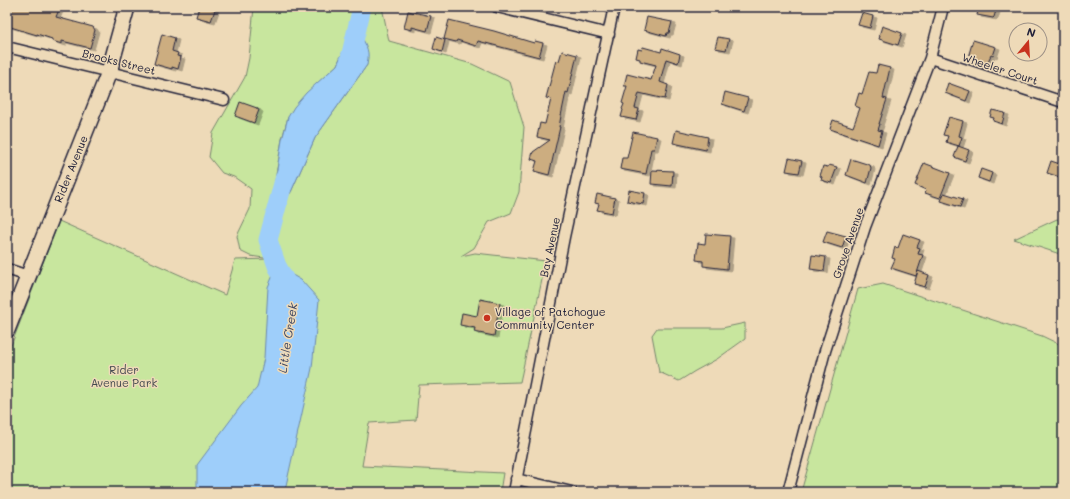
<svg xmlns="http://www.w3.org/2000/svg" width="1070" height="499" viewBox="0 0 1070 499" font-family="Mali,sans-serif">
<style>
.green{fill:#c8e69e;stroke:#75846c;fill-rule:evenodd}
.water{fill:#9ecefa;stroke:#6c89ae}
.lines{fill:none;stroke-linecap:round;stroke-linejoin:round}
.river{stroke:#9ecefa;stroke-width:19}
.building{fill:#ccad80;stroke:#22223b;filter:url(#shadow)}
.street-casing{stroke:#22223b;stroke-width:13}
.secondary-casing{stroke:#22223b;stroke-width:18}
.street{stroke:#eedab8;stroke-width:10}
.secondary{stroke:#eedab8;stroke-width:15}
.poi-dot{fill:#c8321e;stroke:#eedab8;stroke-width:1.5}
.labels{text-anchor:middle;stroke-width:3;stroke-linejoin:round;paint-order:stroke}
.street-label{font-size:11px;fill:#22223b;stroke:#eedab8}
.poi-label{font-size:11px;fill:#22223b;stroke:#eedab8;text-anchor:start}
.park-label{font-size:11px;fill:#43494f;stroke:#eedab8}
.water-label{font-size:12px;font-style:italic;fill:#3b4461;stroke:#eedab8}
</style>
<defs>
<filter id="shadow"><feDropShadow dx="4" dy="2" stdDeviation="0" flood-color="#0004"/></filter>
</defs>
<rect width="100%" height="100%" fill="#eedab8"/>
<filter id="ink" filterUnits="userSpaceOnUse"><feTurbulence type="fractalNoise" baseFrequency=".025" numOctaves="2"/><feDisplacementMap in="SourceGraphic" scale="8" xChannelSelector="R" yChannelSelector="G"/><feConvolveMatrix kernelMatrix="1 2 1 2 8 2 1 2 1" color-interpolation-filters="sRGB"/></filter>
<g filter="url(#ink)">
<path class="green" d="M254 7H382L389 41 472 64 510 82 524 127 519 192 511 213 489 222 474 248 461 256 475 253 546 261 520 382 419 385 416 420 369 423 362 466 503 473 500 492H7V356L59 221 225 295 235 260 271 259 250 256 240 251 237 236 250 209 251 189 234 177 222 173 209 157 213 133 245 77 249 58ZM351 33 367 65 315 138 291 192 282 205 273 193 282 139 288 117 322 79 337 65Z
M1057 219 1063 221V255L1014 239Z
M883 284 1042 336 1063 346V492H801L858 289Z
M745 323V339L717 359 695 371 679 381 659 372 652 335 657 328H722Z"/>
<path class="water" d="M351 33 361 35C367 48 370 51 367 65L315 138 291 192 282 205 273 193 282 140 288 117 294 107 306 93 337 65Z
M277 266 301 280 319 300 312 368 285 490 284 492H197V465L241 406 257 388 264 358 268 287Z"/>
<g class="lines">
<path class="river" d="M350 58 362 7
M285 176 268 240 277 266 290 289"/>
</g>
<path class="building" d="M7 7H60L56 17 93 27 95 30 90 48 62 41V44L52 41V39L37 34V35L7 26Z
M199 7H206L215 10 211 21 196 17Z
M979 7H997L994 17 993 18 977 15Z
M408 11 431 16 427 31 412 27V30L404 28Z
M862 13 873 16 870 28 858 25Z
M647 17 672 22 669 33H667L666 36 644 30Z
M449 20 494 31 534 43 535 41 543 43 539 57 478 41 476 46 457 40 456 42 444 39Z
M882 26 902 33 898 45 879 39 880 36H879Z
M162 34 175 38 172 51 178 53 177 56 181 57 178 69 172 67V69L154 64Z
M436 37 445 40 442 52 433 49Z
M718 37 729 39 726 50 715 48Z
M973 40 996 47 993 56 991 55 985 68 975 65 977 59 969 54Z
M643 47 661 52 662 48 680 54 678 63 666 59 660 82 668 85 665 99 639 93 635 108 639 109 636 120 621 117 623 110 622 109 624 104 622 103 627 86H624L627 74 651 80 656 65 640 61V59L636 58 638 49 642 50Z
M562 51 577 55 568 93 566 92 561 116 559 127H560L549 175 534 171 537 161 531 159 533 152 550 140 537 137 540 123 545 124 551 99 546 98 556 60 559 61Z
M878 65 890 68 883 98 887 99 879 124H880L878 130 882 131 878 145 830 129 833 120 853 127 860 108 855 106 859 93 862 94 869 72 876 73Z
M948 83 970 91 966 101 945 93Z
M725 92 748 98 744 111 722 104Z
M240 102 257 108V109L259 110 254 123 235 116Z
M992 110 1005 113 1002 124 993 121 994 118 990 117Z
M949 117 963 121 959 136 962 137 959 146 946 142 948 136 943 135Z
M676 130 708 137 706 150 673 143Z
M633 132 657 137 654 149H651L646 174 620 169 622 158H627Z
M958 146 969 150 965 161 954 157Z
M789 158 802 161 799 173 786 171Z
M851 159 870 165 871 168 867 183 846 175Z
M1051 161 1063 165V178L1047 173Z
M924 163 950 173 940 198 925 193 926 190 915 185Z
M829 165 837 167 831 183 821 180 822 177 820 176 823 166 828 167Z
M981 169 992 173 989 182 978 178Z
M652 170 673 171 672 186 651 184Z
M629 190 645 193 643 204 627 201Z
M944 193 963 199 960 207 941 201Z
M597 194 615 198 612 213 597 210 599 204 595 203Z
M827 231 846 236 842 248 823 242Z
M706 234 730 236 727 269 703 266V261L696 260 698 243 705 244Z
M903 234 920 240 917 247 920 248 918 254 923 255 916 276 891 268 895 259 892 258 895 247 898 248Z
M812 255 826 257 824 271 810 269Z
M918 271 929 275 925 287 914 284Z
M480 299 500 303 494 336 474 332 475 328 460 325 462 313 477 316Z"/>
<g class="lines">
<g class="street-casing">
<path id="street" d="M497 7 609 34
M7 47 224 100
M930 58 1063 102
M7 269 28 276
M516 479 572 492
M514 492 564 237 614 7
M788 492 825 351 865 227 930 58 943 7"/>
</g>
<g class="secondary-casing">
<path id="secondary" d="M7 330 109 72 127 7"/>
</g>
<use href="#street" class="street"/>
<use href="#secondary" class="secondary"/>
</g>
</g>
<circle class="poi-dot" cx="487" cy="318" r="4"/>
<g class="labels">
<g class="street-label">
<text transform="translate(119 62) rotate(14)" y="4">Brooks Street</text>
<text transform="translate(1000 69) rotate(18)" y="4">Wheeler Court</text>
<text transform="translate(71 169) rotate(-68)" y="4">Rider Avenue</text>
<text transform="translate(848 243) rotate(-71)" y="4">Grove Avenue</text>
<text transform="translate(550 247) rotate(-78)" y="4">Bay Avenue</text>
</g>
<g class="poi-label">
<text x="495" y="316">Village of Patchogue<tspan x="495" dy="13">Community Center</tspan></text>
</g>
<g class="park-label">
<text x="124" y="374">Rider<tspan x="124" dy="13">Avenue Park</tspan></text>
</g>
<g class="water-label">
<text transform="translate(288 338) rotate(-81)" y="4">Little Creek</text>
</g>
</g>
<rect width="1070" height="499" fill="none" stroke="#eedab8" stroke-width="24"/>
<rect x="12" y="12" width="1046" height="475" fill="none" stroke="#22223b" stroke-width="1.5" filter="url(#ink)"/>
<g transform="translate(1028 42) rotate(18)"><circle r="19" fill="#eedab8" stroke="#9c9086"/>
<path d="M0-3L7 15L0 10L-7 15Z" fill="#c8321e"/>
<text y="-6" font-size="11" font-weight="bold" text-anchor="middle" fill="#22223b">N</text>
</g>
</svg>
